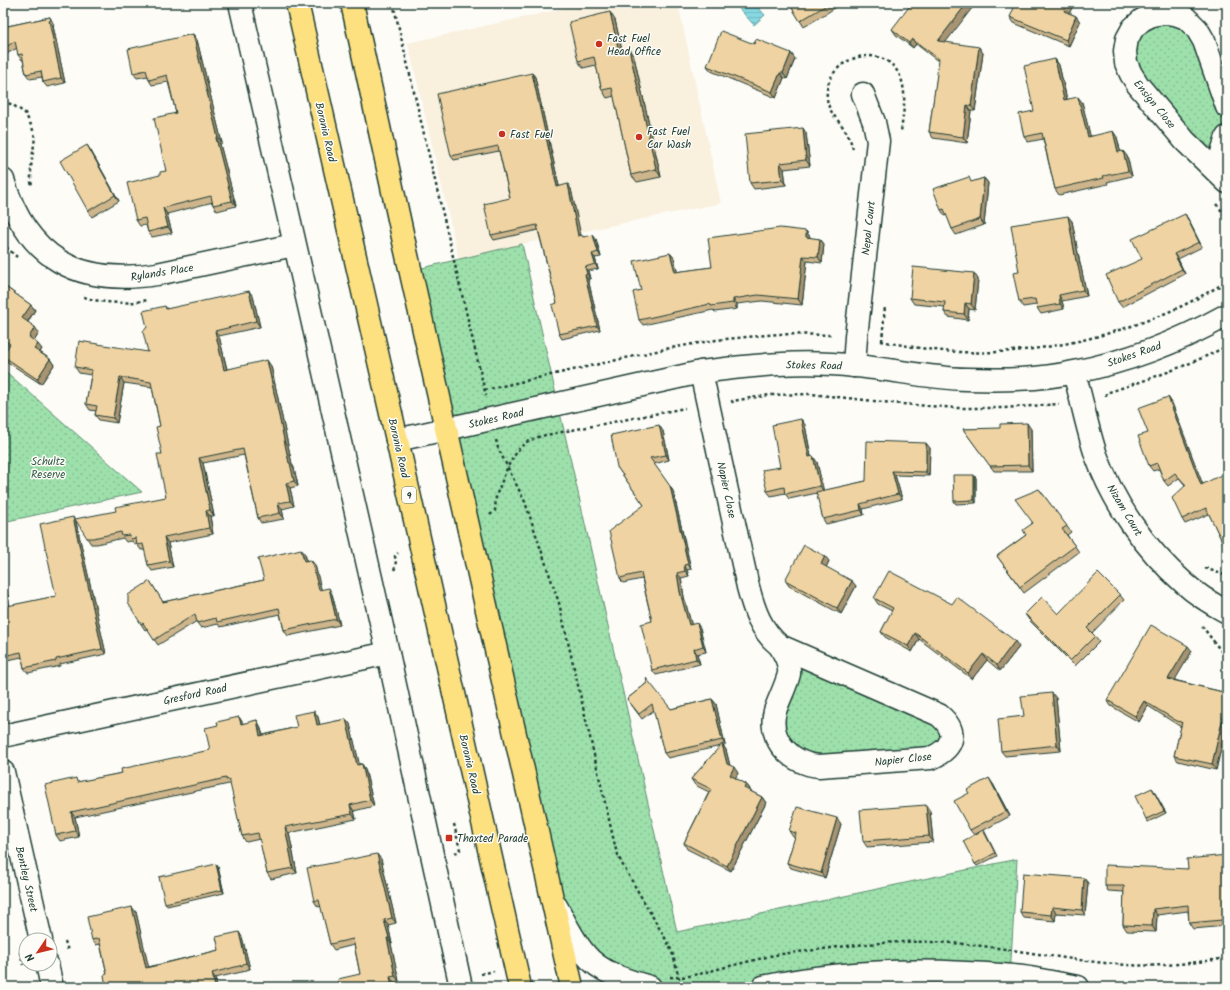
<svg xmlns="http://www.w3.org/2000/svg" width="1230" height="990" font-family="Kalam,sans-serif">
  <style>
    .built { fill: #f9f0de }
    .grass { fill: url(#grass-dots); stroke: #5e8e70 }
    .water { fill: url(#water-rules); stroke: #5e9a9c }
    .lines { fill: none; stroke-linecap: round; stroke-linejoin: round }
    .minor-casing { stroke: #1f3d34; stroke-width: 25 }
    .primary-casing { stroke: #1f3d34; stroke-width: 25 }
    .path { stroke: #1f3d34; stroke-width: 2.5; stroke-dasharray: 3 3; stroke-linecap: butt }
    .minor { stroke: #fdfcf7; stroke-width: 22 }
    .primary { stroke: #fde080; stroke-width: 22 }
    .wall { fill: #ceb58c; stroke: #1f3d34 }
    .shaded-wall { fill: #a89472; stroke: #1f3d34 }
    .building { fill: #f0d3a3; stroke: #1f3d34 }
    .poi-dot { fill: #c8321e; stroke: #fdfcf7; stroke-width: 1.5 }
    .labels { text-anchor: middle; stroke-width: 3; stroke-linejoin: round; paint-order: stroke }
    .shield { fill: #fdfcf7; stroke: #62766e; stroke-width: 1 }
    .shield-label { font-size: 10px; font-weight: bold; fill: #1f3d34 }
    .poi-label { font-size: 11px; fill: #1f3d34; stroke: #fdfcf7; text-anchor: start }
    .street-label { font-size: 11px; fill: #1f3d34; stroke: #fdfcf7 }
    .park-label { font-size: 11px; fill: #385e4c; stroke: #fdfcf7 }
  </style>
  <defs>
    <pattern id="grass-dots" width="8" height="8" patternUnits="userSpaceOnUse"><rect width="8" height="8" fill="#9de0ab"/><path d="M2 2h.1M6 6h.1" fill="none" stroke="#87c194" stroke-width="1.8" stroke-linecap="round"/></pattern>
    <pattern id="water-rules" width="6" height="5" patternUnits="userSpaceOnUse"><rect width="6" height="5" fill="#88d8e1"/><path d="M0 2.5h6" fill="none" stroke="#75bac2"/></pattern>
  </defs>
  <rect width="100%" height="100%" fill="#fdfcf7"/>
  <filter id="ink" filterUnits="userSpaceOnUse"><feTurbulence type="fractalNoise" baseFrequency=".025" numOctaves="2"/><feDisplacementMap in="SourceGraphic" scale="8" xChannelSelector="R" yChannelSelector="G"/><feConvolveMatrix kernelMatrix="1 2 1 2 8 2 1 2 1" color-interpolation-filters="sRGB"/></filter>
  <g filter="url(#ink)">
    <polygon class="built" points="588,3 678,3 721,203 522,244 459,259 408,43"/>
    <g class="grass">
      <polygon points="1186,18 1227,107 1227,137 1224,178 1125,51 1133,28"/>
      <polygon points="522,244 677,932 1017,859 1010,976 763,987 650,987 617,976 552,898 410,271"/>
      <polygon points="3,369 142,492 3,522"/>
      <polygon points="788,661 931,711 950,745 802,763 775,712"/>
    </g>
    <polygon class="water" points="734,3 754,3 765,15 754,25"/>
    <g class="lines">
      <defs>
        <g id="minor">
          <polyline points="240,3 388,653 461,987"/>
          <polyline points="1227,107 1204,41 1197,29 1186,18 1175,14 1165,13 1152,15 1142,20 1133,28 1127,39 1125,51 1126,63 1131,74 1138,85 1185,141 1227,182"/>
          <path d="M1224,178C1217,162 1222,153 1227,137"/>
          <path d="M3,180C27,259 78,286 157,274L294,245"/>
          <polyline points="854,366 856,337 878,141 874,122 863,94"/>
          <path d="M701,372L748,587C754,610 761,631 780,646L939,715C959,732 954,748 931,758L819,766C792,764 767,740 775,711C779,699 786,686 789,674C790,663 785,655 780,646"/>
          <path d="M1074,373C1082,400 1087,428 1096,455C1114,504 1145,549 1184,583C1197,595 1212,604 1227,612"/>
          <path d="M397,440L701,372C752,365 803,360 855,366C892,369 928,378 966,379C1002,380 1039,380 1074,372C1127,362 1180,341 1227,315"/>
          <polyline points="3,736 388,653"/>
          <polyline points="3,772 41,940"/>
          <path d="M556,906C565,922 573,940 585,954C600,973 628,981 650,987"/>
          <polyline points="47,964 52,987"/>
          <path d="M763,987C830,973 897,969 966,973C988,974 1009,975 1030,978C1046,981 1062,984 1078,987"/>
        </g>
        <g id="primary">
          <polyline points="297,3 397,440 520,987"/>
          <polyline points="352,3 404,242 572,987"/>
        </g>
      </defs>
      <use href="#minor" class="minor-casing"/>
      <use href="#primary" class="primary-casing"/>
      <g class="path">
        <polyline points="393,3 486,396"/>
        <polyline points="3,101 13,105 25,113 32,127 35,137 31,167 31,182 32,185"/>
        <path d="M853,149C851,142 849,136 845,130C838,119 828,112 827,98C823,59 880,39 899,74C908,91 903,114 901,132"/>
        <polyline points="1216,204 1227,217"/>
        <polyline points="3,242 7,248 17,257"/>
        <path d="M84,297C104,304 128,304 148,300"/>
        <path d="M881,341C902,345 923,349 944,351C1025,358 1111,339 1184,305C1199,298 1213,289 1227,282"/>
        <polyline points="882,341 885,306"/>
        <polyline points="485,390 665,349 716,340 778,334 833,335"/>
        <path d="M1106,396V393C1147,380 1188,366 1227,346"/>
        <polyline points="733,403 732,401 770,395 811,394 901,404 958,408 1003,408 1059,404"/>
        <polyline points="496,440 498,448 525,502 559,603 616,850 621,862 669,945 673,955 680,982"/>
        <polyline points="490,515 495,511 496,496 508,466 518,450 526,442 541,436 685,408"/>
        <polyline points="1205,568 1227,576"/>
        <polyline points="394,570 396,566 395,556 398,553"/>
        <polyline points="1202,626 1224,655 1227,657"/>
        <polyline points="454,824 460,850 458,852 454,853"/>
        <polyline points="65,941 68,951"/>
        <polyline points="20,952 23,965"/>
        <polyline points="481,974 494,971"/>
        <path d="M670,977C685,978 700,974 714,970C733,965 752,961 770,956C785,953 800,952 815,950C844,946 873,943 902,942C979,939 1052,960 1128,965C1161,967 1194,963 1227,958"/>
      </g>
      <use href="#minor" class="minor"/>
      <use href="#primary" class="primary"/>
    </g>
    <g class="wall">
      <polygon points="789,3 843,3 804,27"/>
      <polygon points="1069,13 1076,16 1080,22 1069,46 1014,23 1010,17"/>
      <polygon points="50,17 54,25 53,26 65,83 47,87 43,82 42,77 30,79 26,74 23,60 22,60 18,55 17,48 3,56 3,27"/>
      <polygon points="615,20 622,51 634,57 661,177 637,182 631,175 614,96 607,98 602,90 596,65 583,68 578,61"/>
      <polygon points="892,29 945,42 983,53 975,111 971,111 967,143 933,138 929,132 939,62 916,44 913,48 896,35"/>
      <polygon points="193,34 197,40 222,143 220,144 236,206 217,211 213,205 213,202 167,214 172,233 152,237 148,232 146,225 140,226 136,220 160,175 166,171 176,113 168,82 152,85 149,80 148,76 137,78 133,73"/>
      <polygon points="754,44 791,53 795,59 787,79 784,78 776,98 711,71 707,66"/>
      <polygon points="1055,59 1059,65 1067,99 1082,102 1090,136 1117,137 1120,151 1127,156 1132,176 1107,182 1108,184 1059,195 1055,189 1043,139 1028,142 1024,137"/>
      <polygon points="532,73 535,77 559,186 571,189 580,235 583,237 596,239 601,257 595,258 598,269 588,271 590,279 588,279 600,330 562,339 559,334 557,303 538,230 494,240 491,235 510,198 499,151 454,160 451,156"/>
      <polygon points="806,133 810,166 784,169 786,185 754,189 750,183"/>
      <polygon points="91,151 119,201 92,217 88,211"/>
      <polygon points="984,178 988,183 984,225 956,235 952,229 947,215 945,216 941,210 973,182"/>
      <polygon points="1185,214 1188,219 1202,247 1178,259 1185,274 1122,307 1118,302 1142,259"/>
      <polygon points="1072,221 1080,264 1081,267 1087,296 1062,301 1064,309 1041,314 1037,308 1036,305 1023,307 1019,301 1019,272"/>
      <polygon points="806,231 810,237 810,238 820,239 824,244 822,263 807,261 802,305 762,301 737,304 737,309 715,312 713,310 643,325 639,320 670,253 674,258 677,272 712,267"/>
      <polygon points="978,279 975,310 969,309 968,320 948,317 944,312 945,307 914,304 910,298"/>
      <polygon points="3,285 31,305 35,310 28,322 39,333 34,341 42,349 40,352 50,359 54,365 41,384 6,361 3,356 9,346 3,342"/>
      <polygon points="253,296 260,327 219,336 227,369 271,366 292,464 294,468 298,486 290,488 294,506 282,509 284,519 261,523 258,518 244,455 203,463 214,516 210,516 213,534 168,543 173,567 152,571 148,565 145,550 141,550 137,544 135,545 132,541 126,542 123,538 97,544 91,544 87,538 116,511 166,497 162,454 160,426 152,387 124,383 117,423 99,420 95,415 96,411 90,410 86,404 91,375 79,373 75,367 148,352 165,306 167,309"/>
      <polygon points="1168,397 1172,403 1202,484 1225,480 1227,485 1227,546 1225,546 1222,541 1209,514 1185,524 1182,519 1185,485 1179,478 1168,486 1164,481 1159,469 1153,471 1149,466 1148,433"/>
      <polygon points="801,419 805,425 811,456 817,462 823,491 866,481 930,448 929,476 895,475 902,499 863,509 864,515 826,524 823,519 817,493 789,499 785,493 771,496 767,491 780,467"/>
      <polygon points="963,429 1031,429 1032,471 994,471"/>
      <polygon points="663,431 669,460 654,464 673,491 691,569 687,570 689,576 681,578 684,597 691,624 700,628 706,652 697,654 700,664 656,675 652,670 652,621 642,579 623,583 620,578 644,505 617,467"/>
      <polygon points="974,475 976,478 976,503 956,504 954,501"/>
      <polygon points="1039,489 1071,532 1067,535 1079,552 1024,593 997,556 1026,535 1032,523"/>
      <polygon points="76,522 106,654 60,664 60,666 28,673 24,668 22,657 3,661 3,573 10,606 56,596"/>
      <polygon points="305,554 307,561 315,565 321,590 332,594 340,625 288,636 284,630 280,614 220,627 218,624 201,628 197,623 197,621 158,645 147,629 145,630 141,624 150,581 163,602 264,580"/>
      <polygon points="829,561 826,567 856,586 841,614 789,586 785,580"/>
      <polygon points="1120,595 1124,600 1092,633 1099,642 1075,666 1029,620 1025,614 1058,614"/>
      <polygon points="874,598 1019,647 1000,671 987,660 972,679 919,639 912,652 885,637 881,632 892,611 878,604"/>
      <polygon points="1192,651 1174,680 1227,693 1227,722 1216,770 1178,761 1174,756 1181,727 1148,706 1139,722 1111,706 1107,700"/>
      <polygon points="647,683 671,709 712,699 716,704 725,745 723,745 726,750 730,766 738,773 735,778 746,784 750,789 750,791 762,797 766,803 731,871 687,849 684,843 709,792 695,785 691,779 721,746 668,758 664,753 654,710 642,719 627,699"/>
      <polygon points="1056,698 1061,751 1005,756 1001,751"/>
      <polygon points="314,711 318,717 320,725 346,719 350,724 359,764 362,764 365,769 374,806 354,811 356,819 289,833 297,873 271,879 267,873 260,839 246,842 242,836 231,785 230,785 229,784 75,817 79,837 60,841 56,835 79,782 122,773 210,750 218,725 239,717 243,724 257,720 260,726 263,735 297,727"/>
      <polygon points="993,784 1010,816 984,830 997,856 977,866 975,864 974,835 970,830"/>
      <polygon points="1152,788 1166,813 1148,822 1146,819"/>
      <polygon points="930,811 933,842 867,847 863,841"/>
      <polygon points="841,824 825,878 791,868 787,863 795,838 793,837 789,831"/>
      <polygon points="1227,855 1227,923 1225,923 1226,926 1193,929 1189,923 1188,911 1157,915 1156,932 1127,931 1123,925 1124,892 1108,891 1105,886 1188,869"/>
      <polygon points="381,859 396,923 388,925 392,944 391,944 399,981 394,982 395,987 340,987 360,974 354,945 334,950 330,944 321,906 318,907 314,901"/>
      <polygon points="216,864 218,867 224,893 167,906 165,903"/>
      <polygon points="1088,883 1085,915 1056,913 1055,921 1024,918 1020,912"/>
      <polygon points="136,912 148,967 219,950 242,937 250,969 246,970 246,971 215,978 217,987 106,987 107,974 100,944 96,945 92,940"/>
    </g>
    <g class="shaded-wall">
      <polygon points="967,3 976,3 942,47 938,41"/>
      <polygon points="1067,3 1074,3 1068,17 1064,11"/>
      <polygon points="610,12 615,20 624,59 619,52"/>
      <polygon points="1076,16 1080,22 1069,46 1066,40"/>
      <polygon points="49,21 53,26 65,83 61,78"/>
      <polygon points="193,34 197,40 222,143 218,138"/>
      <polygon points="912,39 916,44 913,48 909,43"/>
      <polygon points="979,47 983,53 975,111 971,106"/>
      <polygon points="629,49 634,57 661,177 656,169"/>
      <polygon points="791,53 795,59 787,79 783,73"/>
      <polygon points="1055,59 1059,65 1068,106 1064,100"/>
      <polygon points="532,73 535,77 560,191 557,187"/>
      <polygon points="780,73 784,78 776,98 772,92"/>
      <polygon points="1078,97 1082,102 1092,143 1088,137"/>
      <polygon points="967,105 971,111 967,143 963,137"/>
      <polygon points="803,128 806,133 810,166 806,160"/>
      <polygon points="1113,131 1117,137 1122,158 1118,152"/>
      <polygon points="216,138 220,144 236,206 232,201"/>
      <polygon points="87,145 91,151 119,201 115,195"/>
      <polygon points="1123,151 1127,156 1132,176 1128,171"/>
      <polygon points="780,163 784,169 786,185 782,180"/>
      <polygon points="984,178 988,183 984,225 980,219"/>
      <polygon points="568,184 571,189 582,240 578,236"/>
      <polygon points="163,208 167,214 172,233 168,227"/>
      <polygon points="1185,214 1188,219 1202,247 1199,242"/>
      <polygon points="1068,216 1072,221 1080,264 1081,267 1087,296 1083,290 1076,261"/>
      <polygon points="806,231 810,237 810,243 806,237"/>
      <polygon points="593,235 596,239 601,257 598,252"/>
      <polygon points="820,239 824,244 822,263 818,257"/>
      <polygon points="670,253 674,258 679,278 675,272"/>
      <polygon points="592,254 595,258 598,269 595,264"/>
      <polygon points="1174,254 1178,259 1185,274 1182,269"/>
      <polygon points="803,256 807,261 802,305 798,299"/>
      <polygon points="585,267 588,271 590,279 587,274"/>
      <polygon points="974,273 978,279 975,310 971,304"/>
      <polygon points="585,275 588,279 600,330 597,326"/>
      <polygon points="249,291 253,296 260,327 256,321"/>
      <polygon points="1059,295 1062,301 1064,309 1060,304"/>
      <polygon points="733,299 737,304 737,309 733,303"/>
      <polygon points="965,303 969,309 968,320 964,314"/>
      <polygon points="31,305 35,310 26,324 22,318"/>
      <polygon points="35,327 39,333 33,343 29,337"/>
      <polygon points="215,331 219,336 228,375 224,370"/>
      <polygon points="38,344 42,349 38,354 34,349"/>
      <polygon points="50,359 54,365 41,384 37,379"/>
      <polygon points="267,360 271,366 292,464 294,468 298,486 294,481 289,463"/>
      <polygon points="120,377 124,383 117,423 113,418"/>
      <polygon points="1168,397 1172,403 1205,490 1201,485"/>
      <polygon points="801,419 805,425 812,463 809,457"/>
      <polygon points="1027,423 1031,429 1032,471 1028,465"/>
      <polygon points="659,425 663,431 669,460 666,455"/>
      <polygon points="926,443 930,448 929,476 926,472"/>
      <polygon points="813,456 817,462 824,492 820,486"/>
      <polygon points="199,458 203,463 214,516 210,510"/>
      <polygon points="892,471 895,475 902,499 898,494"/>
      <polygon points="974,475 976,478 976,503 974,500"/>
      <polygon points="1221,475 1225,480 1227,485 1227,488"/>
      <polygon points="286,483 290,488 294,506 290,501"/>
      <polygon points="670,486 673,491 691,569 688,564"/>
      <polygon points="278,503 282,509 284,519 280,513"/>
      <polygon points="860,504 863,509 864,515 861,510"/>
      <polygon points="206,511 210,516 213,534 209,528"/>
      <polygon points="73,517 76,522 106,654 102,649"/>
      <polygon points="164,537 168,543 173,567 169,561"/>
      <polygon points="301,549 305,554 308,567 304,561"/>
      <polygon points="825,556 829,561 825,570 821,564"/>
      <polygon points="311,560 315,565 323,596 319,590"/>
      <polygon points="684,565 687,570 689,576 685,571"/>
      <polygon points="3,573 11,611 7,606 3,585"/>
      <polygon points="677,573 681,578 684,597 693,630 689,625 680,592"/>
      <polygon points="852,581 856,586 841,614 837,608"/>
      <polygon points="329,588 332,594 340,625 336,619"/>
      <polygon points="697,623 700,628 706,652 703,646"/>
      <polygon points="915,633 919,639 912,652 908,646"/>
      <polygon points="1015,641 1019,647 1000,671 997,665"/>
      <polygon points="1188,646 1192,651 1172,685 1168,679"/>
      <polygon points="694,649 697,654 700,664 696,659"/>
      <polygon points="983,654 987,660 972,679 968,673"/>
      <polygon points="1052,693 1056,698 1061,751 1057,745"/>
      <polygon points="712,699 716,704 725,745 722,740"/>
      <polygon points="1227,700 1227,722 1216,770 1212,764"/>
      <polygon points="1144,701 1148,706 1139,722 1135,716"/>
      <polygon points="314,711 318,717 321,731 317,725"/>
      <polygon points="239,717 243,723 245,730 241,724"/>
      <polygon points="346,719 350,724 361,771 357,765"/>
      <polygon points="257,720 260,726 264,741 260,736"/>
      <polygon points="722,744 726,750 731,770 727,764"/>
      <polygon points="362,764 365,769 374,806 370,800"/>
      <polygon points="734,767 738,773 734,781 730,775"/>
      <polygon points="989,778 993,784 1010,816 1006,811"/>
      <polygon points="746,784 750,789 748,793 744,788"/>
      <polygon points="1152,788 1154,791 1166,813 1164,811"/>
      <polygon points="762,797 766,803 731,871 727,866"/>
      <polygon points="350,805 354,811 356,819 352,814"/>
      <polygon points="926,805 930,811 933,842 929,836"/>
      <polygon points="71,812 75,817 79,837 75,831"/>
      <polygon points="837,818 841,824 825,878 821,873"/>
      <polygon points="285,827 289,833 297,873 293,868"/>
      <polygon points="377,854 381,859 396,923 392,918"/>
      <polygon points="216,864 218,867 224,893 222,890"/>
      <polygon points="1084,878 1088,883 1085,915 1082,910"/>
      <polygon points="132,907 136,912 150,973 146,968"/>
      <polygon points="1052,907 1056,913 1055,921 1051,915"/>
      <polygon points="1153,909 1157,915 1156,932 1152,926"/>
      <polygon points="1222,917 1225,923 1226,926 1222,920"/>
      <polygon points="384,920 388,925 392,944 389,938"/>
      <polygon points="239,932 242,937 250,969 246,963"/>
      <polygon points="387,938 391,944 399,981 395,976"/>
      <polygon points="212,973 215,978 217,987 215,987"/>
      <polygon points="390,977 394,982 395,987 392,987"/>
    </g>
    <g class="building">
      <polygon points="789,3 830,3 800,21"/>
      <polygon points="912,3 967,3 938,41 979,47 971,106 967,105 963,137 929,132 939,59 912,39 909,43 892,29"/>
      <polygon points="1016,3 1067,3 1064,11 1076,16 1066,40 1010,17"/>
      <polygon points="610,12 619,52 629,49 656,169 631,175 612,88 602,90 594,57 578,61 569,22"/>
      <polygon points="50,17 51,20 49,21 61,78 43,82 41,71 26,74 22,54 18,55 15,41 3,49 3,27"/>
      <polygon points="721,31 754,44 756,39 791,53 783,73 780,73 772,92 707,66"/>
      <polygon points="193,34 218,138 216,138 232,201 213,205 211,196 163,208 168,227 148,232 145,218 136,220 127,183 160,175 160,172 166,171 154,118 176,113 167,75 149,80 146,70 133,73 128,49"/>
      <polygon points="1055,59 1064,100 1078,97 1088,137 1113,131 1118,152 1123,151 1128,171 1103,176 1104,178 1055,189 1042,133 1024,137 1019,114 1034,111 1024,66"/>
      <polygon points="532,73 557,187 568,184 578,236 582,235 583,237 593,235 598,252 592,254 595,264 585,267 587,274 585,275 597,326 559,334 552,305 557,303 537,225 491,235 484,204 510,198 498,146 451,156 437,94"/>
      <polygon points="803,128 806,160 780,163 782,180 750,183 745,134"/>
      <polygon points="87,145 115,195 88,211 60,161"/>
      <polygon points="969,177 971,182 984,178 980,219 952,229 944,209 941,210 933,189"/>
      <polygon points="1185,214 1199,242 1174,254 1182,269 1118,302 1106,275 1142,259 1132,239"/>
      <polygon points="1068,216 1076,261 1077,261 1083,290 1059,295 1060,304 1037,308 1035,299 1019,301 1013,273 1019,272 1011,225"/>
      <polygon points="780,228 806,231 806,237 820,239 818,257 803,256 798,299 758,295 733,299 733,303 711,306 710,304 639,320 633,292 641,290 634,261 670,253 675,272 712,267 708,238"/>
      <polygon points="913,267 974,273 971,304 965,303 964,314 944,312 945,302 910,298"/>
      <polygon points="3,285 31,305 22,318 35,327 29,337 38,344 34,349 50,359 37,379 3,356 3,354 10,344 3,339"/>
      <polygon points="249,291 256,321 215,331 224,370 267,360 289,463 290,463 294,481 286,483 290,501 278,503 280,513 258,518 243,449 199,458 210,510 206,511 209,528 164,537 169,561 148,565 143,544 137,545 136,538 131,539 130,535 122,536 121,532 93,538 87,538 75,519 116,511 115,507 166,497 157,454 162,454 156,427 160,426 151,382 120,377 113,418 95,415 97,406 86,404 92,370 75,367 79,341 148,352 143,332 147,327 143,311 165,306 166,309"/>
      <polygon points="1227,379 1227,390 1222,384"/>
      <polygon points="1168,397 1201,485 1221,475 1227,488 1227,539 1222,541 1206,508 1182,519 1172,498 1186,485 1175,473 1164,481 1157,463 1149,466 1138,436 1148,433 1138,408"/>
      <polygon points="801,419 809,457 813,456 820,486 785,494 784,487 767,491 762,470 780,467 772,425"/>
      <polygon points="1027,423 1028,465 990,466 963,429 1000,428 1000,424"/>
      <polygon points="659,425 666,455 650,458 670,486 688,564 684,565 685,571 677,573 680,592 689,625 697,623 703,646 694,649 696,659 652,670 641,624 652,621 641,573 620,578 609,531 644,505 617,467 611,435"/>
      <polygon points="867,441 926,443 926,472 892,471 898,494 860,504 861,510 823,519 816,492 866,481"/>
      <polygon points="953,475 974,475 974,500 954,501"/>
      <polygon points="1039,489 1067,526 1062,529 1075,546 1020,587 997,556 1026,535 1023,530 1033,523 1015,499"/>
      <polygon points="73,517 102,649 56,659 56,661 24,668 21,652 3,656 3,585 7,606 56,596 40,524"/>
      <polygon points="804,545 825,556 821,564 852,581 837,608 785,580"/>
      <polygon points="301,549 304,561 311,560 319,590 329,588 336,619 284,630 279,608 217,622 216,618 197,623 195,614 154,640 143,623 141,624 128,603 128,595 150,581 163,602 264,580 258,559"/>
      <polygon points="889,571 952,604 957,597 1015,641 997,665 983,654 968,673 915,633 908,646 881,632 893,608 874,598"/>
      <polygon points="1098,573 1120,595 1087,628 1095,636 1071,660 1025,614 1042,597 1058,614"/>
      <polygon points="1151,625 1188,646 1168,679 1227,693 1227,700 1212,764 1174,756 1182,722 1177,721 1144,701 1135,716 1107,700"/>
      <polygon points="646,678 671,709 712,699 722,740 664,753 652,704 639,714 627,699 647,683"/>
      <polygon points="1052,693 1057,745 1001,751 998,719 1024,716 1021,696"/>
      <polygon points="314,711 317,725 346,719 357,765 362,764 370,800 350,805 352,814 285,827 293,868 267,873 258,833 242,836 229,779 226,780 226,778 71,812 75,831 56,835 45,785 76,778 77,782 122,773 121,769 210,750 205,728 218,725 217,722 239,717 241,724 257,720 260,736 297,727 294,715"/>
      <polygon points="722,744 727,764 734,767 730,775 746,784 744,788 762,797 727,866 684,843 711,789 691,779"/>
      <polygon points="989,778 1006,811 970,830 954,801 969,793 967,790"/>
      <polygon points="1152,788 1164,811 1146,819 1135,796"/>
      <polygon points="926,805 929,836 863,841 860,810"/>
      <polygon points="797,807 837,818 821,873 787,863 796,833 789,831"/>
      <polygon points="983,830 995,853 975,864 963,841"/>
      <polygon points="377,854 392,918 384,920 389,938 387,938 395,976 390,977 392,987 340,987 338,979 360,974 353,939 330,944 319,900 314,901 307,868"/>
      <polygon points="1227,855 1227,911 1226,911 1226,917 1222,917 1222,920 1189,923 1188,905 1153,909 1152,926 1123,925 1124,886 1105,886 1105,865 1188,869 1187,859"/>
      <polygon points="216,864 222,890 165,903 159,877"/>
      <polygon points="1023,873 1084,878 1082,910 1052,907 1051,915 1020,912"/>
      <polygon points="132,907 146,968 219,950 216,937 239,932 246,963 243,964 243,965 212,973 215,987 106,987 104,975 107,974 99,938 92,940 87,917"/>
    </g>
  </g>
  <g class="poi-dot">
    <circle cx="599" cy="44" r="4"/>
    <circle cx="502" cy="134" r="4"/>
    <circle cx="639" cy="137" r="4"/>
    <rect x="445" y="834" width="8" height="8" rx="2"/>
  </g>
  <g class="labels">
    <rect class="shield" x="402" y="487" width="14" height="16" rx="3"/>
    <g class="shield-label">
      <text x="409" y="499">9</text>
    </g>
    <g class="poi-label">
      <text x="607" y="42">Fast Fuel<tspan x="607" dy="13">Head Office</tspan></text>
      <text x="647" y="135">Fast Fuel<tspan x="647" dy="13">Car Wash</tspan></text>
      <text x="510" y="138">Fast Fuel</text>
      <text x="457" y="842">Thaxted Parade</text>
    </g>
    <g class="street-label">
      <text transform="translate(1155 104) rotate(51)" y="4">Ensign Close</text>
      <text transform="translate(326 132) rotate(77)" y="4">Boronia Road</text>
      <text transform="translate(868 228) rotate(-84)" y="4">Nepal Court</text>
      <text transform="translate(162 272) rotate(-9)" y="4">Rylands Place</text>
      <text transform="translate(1134 354) rotate(-19)" y="4">Stokes Road</text>
      <text transform="translate(814 365) rotate(1)" y="4">Stokes Road</text>
      <text transform="translate(496 418) rotate(-13)" y="4">Stokes Road</text>
      <text transform="translate(399 448) rotate(77)" y="4">Boronia Road</text>
      <text transform="translate(727 490) rotate(78)" y="4">Napier Close</text>
      <text transform="translate(1125 510) rotate(59)" y="4">Nizam Court</text>
      <text transform="translate(195 694) rotate(-12)" y="4">Gresford Road</text>
      <text transform="translate(903 759) rotate(-6)" y="4">Napier Close</text>
      <text transform="translate(470 764) rotate(77)" y="4">Boronia Road</text>
      <text transform="translate(27 879) rotate(77)" y="4">Bentley Street</text>
    </g>
    <g class="park-label">
      <text x="48" y="465">Schultz<tspan x="48" dy="13">Reserve</tspan></text>
    </g>
  </g>
  <rect width="1230" height="990" fill="none" stroke="#fdfcf7" stroke-width="16"/>
  <rect x="8" y="8" width="1214" height="974" fill="none" stroke="#1f3d34" stroke-width="1.5" filter="url(#ink)"/>
  <g transform="translate(38 952) rotate(235)"><circle r="19" fill="#fdfcf7" stroke="#a4b0a9"/>
  <path d="M0-3L7 15L0 10L-7 15Z" fill="#c8321e"/>
  <text y="-6" font-size="11" font-weight="bold" text-anchor="middle" fill="#1f3d34">N</text>
  </g>
</svg>
